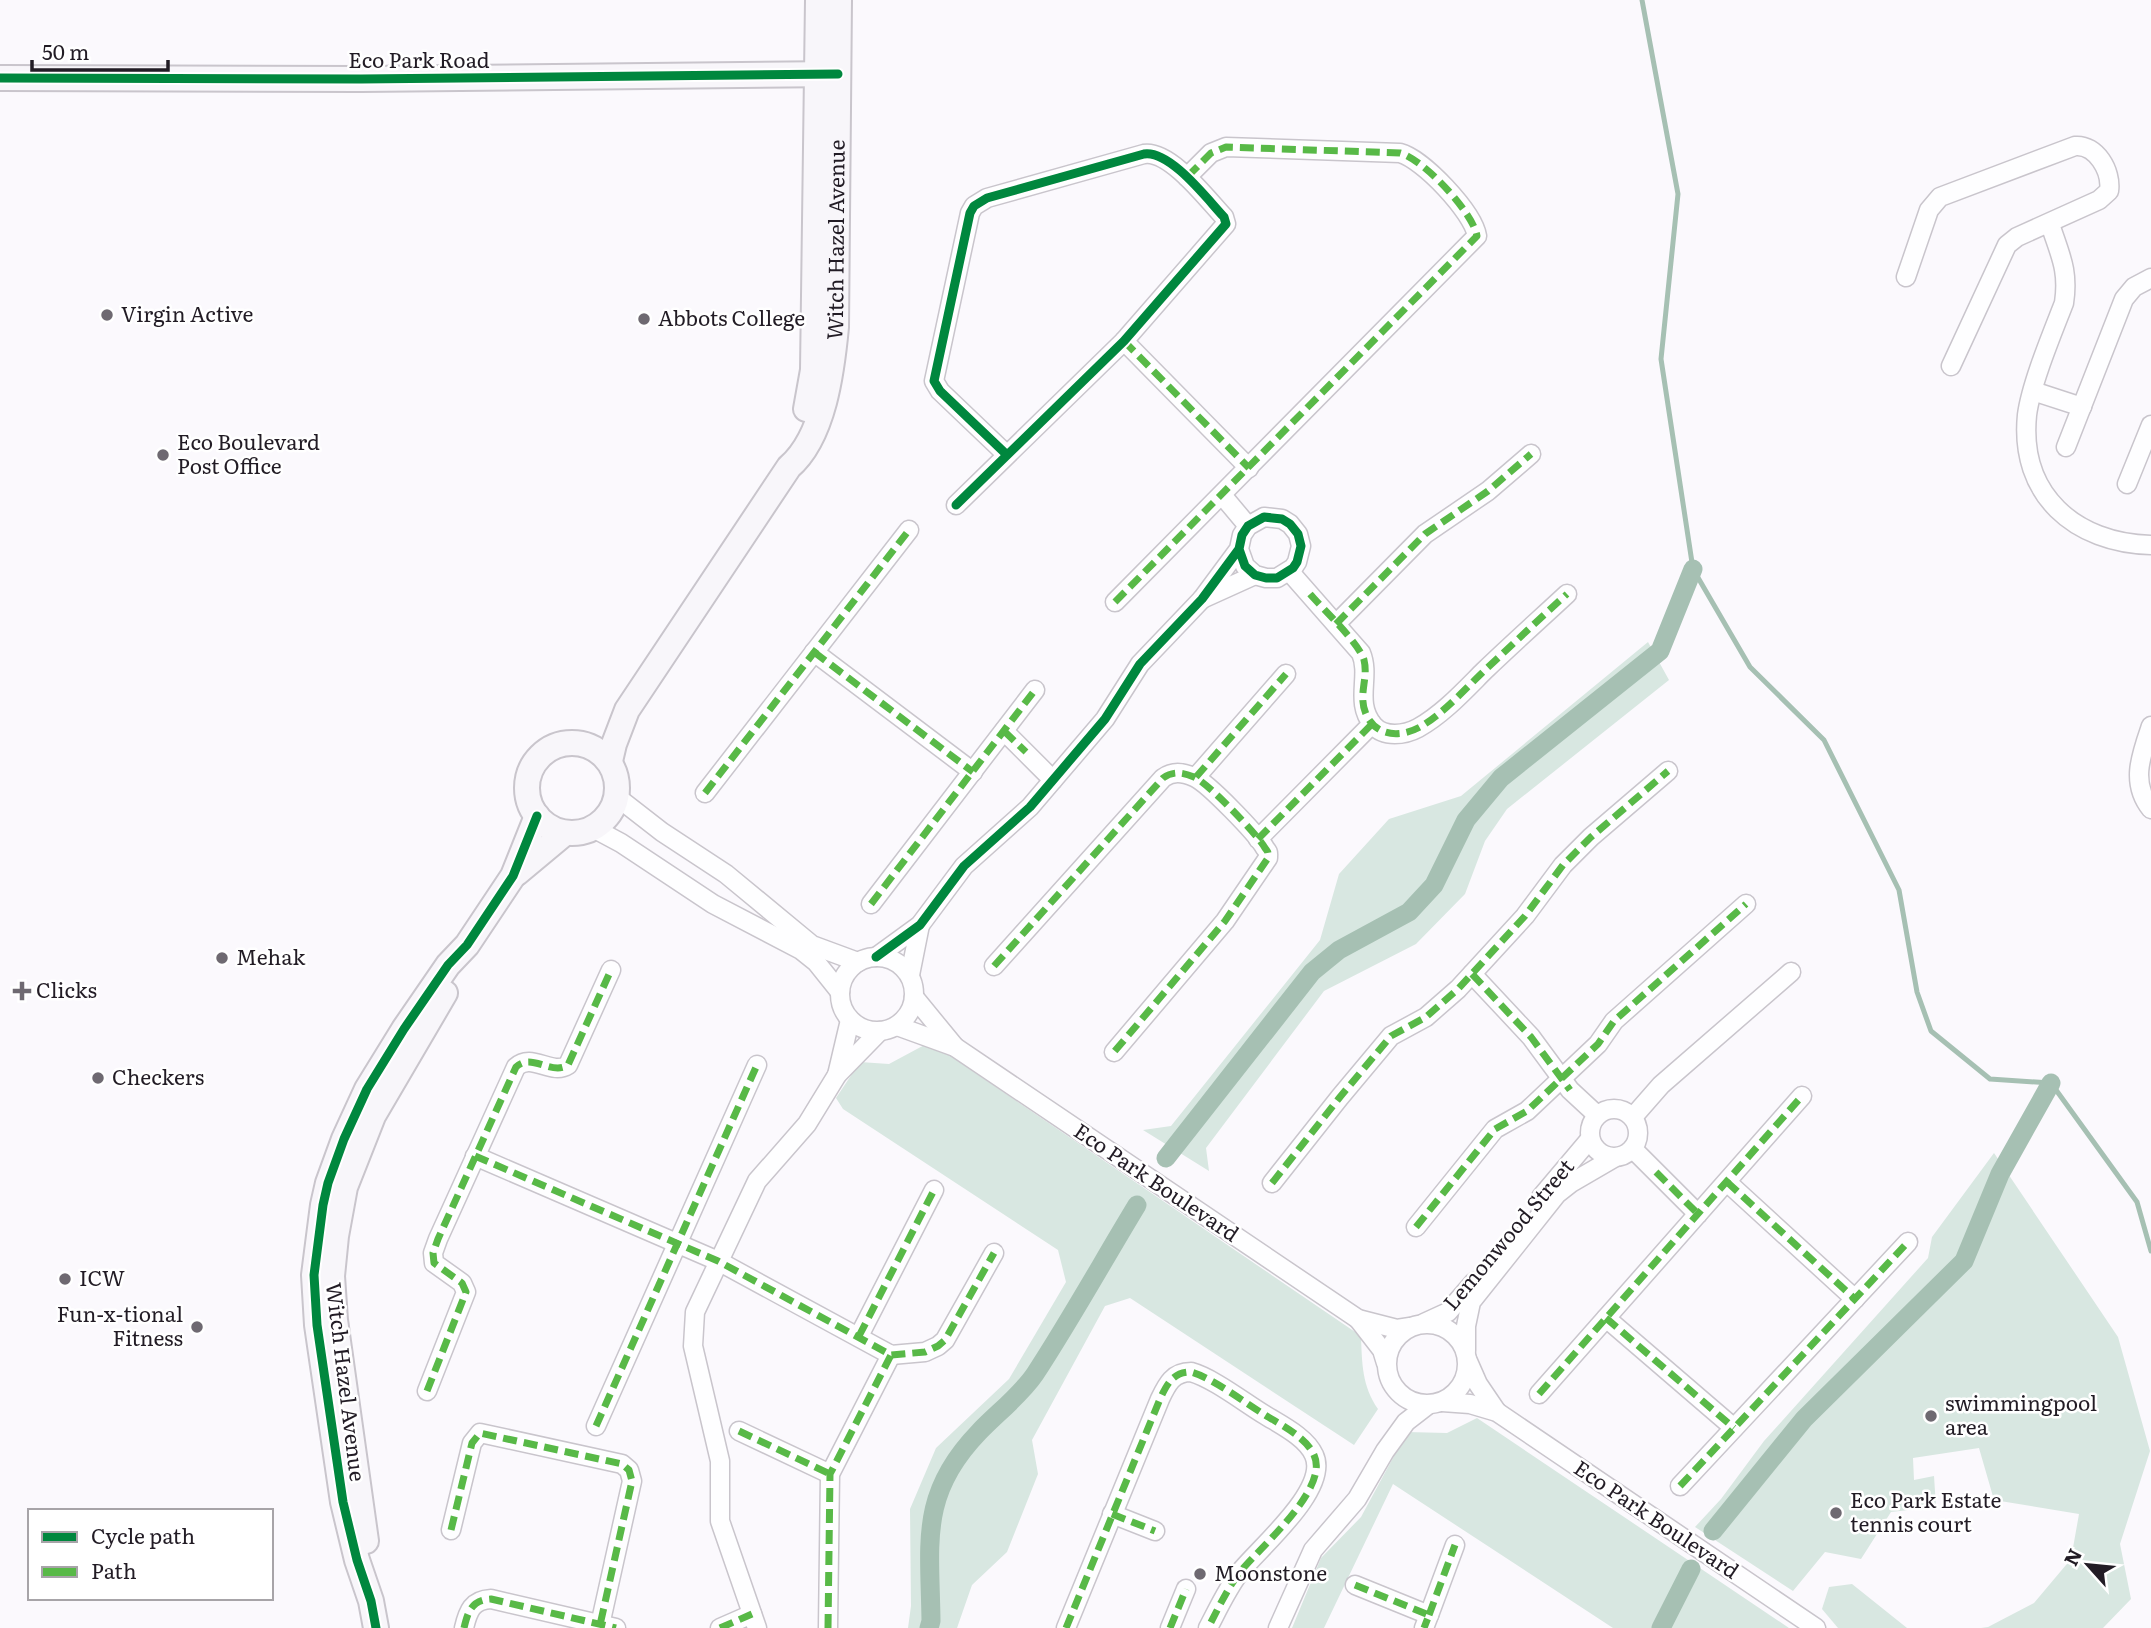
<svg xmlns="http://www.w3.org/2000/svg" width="2151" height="1628" font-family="Literata,serif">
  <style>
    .park { fill: #d8e7e1 }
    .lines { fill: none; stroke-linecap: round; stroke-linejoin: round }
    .stream { stroke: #a6c0b3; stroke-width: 5 }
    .canal { stroke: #a6c0b3; stroke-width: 19 }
    .street-casing { stroke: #c9c5cc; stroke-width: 21 }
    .secondary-casing { stroke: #c9c5cc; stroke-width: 28 }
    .street { stroke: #fefeff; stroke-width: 18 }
    .secondary { stroke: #f8f6fa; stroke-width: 24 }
    .quiet { stroke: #58b947; stroke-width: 7; stroke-dasharray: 14 7; stroke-linecap: butt }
    .cycleway-casing { stroke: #fff; stroke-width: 13 }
    .cycleway { stroke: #00873e; stroke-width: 9 }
    .poi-dot { fill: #6e6971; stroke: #fff; stroke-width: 2.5 }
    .labels { text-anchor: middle; stroke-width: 5; stroke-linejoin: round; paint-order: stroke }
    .street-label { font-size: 21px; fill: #221c25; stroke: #fff }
    .poi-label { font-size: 21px; fill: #221c25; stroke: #fff; text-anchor: start }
  </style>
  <rect width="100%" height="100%" fill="#fbf9fd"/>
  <g class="park">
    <polygon points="1648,642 1669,680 1507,809 1485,841 1465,894 1416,944 1324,991 1206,1148 1209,1171 1143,1130 1171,1126 1320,940 1339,874 1389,819 1461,796"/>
    <path d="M930,1042L1361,1336C1362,1363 1362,1386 1378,1409L1354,1445L1130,1298L1105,1306L1032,1440L1038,1474L1007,1552L972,1585L957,1628H908L911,1606L910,1509L936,1448L1009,1379L1066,1282L1058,1250L843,1109L836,1098L860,1062L889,1064Z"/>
    <polygon points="1994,1153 2118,1337 2150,1451 2120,1544 2131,1599 2103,1628 1981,1628 1988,1627 2034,1603 2071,1559 2079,1514 1994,1500 1979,1448 1913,1458 1914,1480 1934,1476 1936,1507 1891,1512 1861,1559 1825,1552 1793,1591 1695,1527 1721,1499 1764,1441 1928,1258 1932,1237"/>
    <polygon points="1477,1418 1789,1628 1613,1628 1393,1484 1324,1628 1292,1628 1321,1558 1361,1517 1407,1432 1447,1433"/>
    <polygon points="1852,1584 1907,1628 1838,1628 1822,1609 1829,1587"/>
  </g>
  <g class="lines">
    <polyline class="stream" points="1642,0 1678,194 1661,359 1693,569 1750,667 1824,740 1899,890 1917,992 1931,1031 1990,1079 2051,1083 2137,1202 2151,1251"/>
    <g class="canal">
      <polyline points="1166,1158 1312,972 1339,950 1409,912 1434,885 1466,820 1501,778 1660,651 1693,569"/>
      <polyline points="1713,1531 1804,1419 1964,1261 2000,1174 2051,1083"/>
      <path d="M929,1628L931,1621C930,1542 919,1494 979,1432C997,1413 1020,1396 1035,1374C1071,1319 1103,1261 1137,1205"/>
      <polyline points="1661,1628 1691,1569"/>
    </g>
    <defs>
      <g id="street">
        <path d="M2050,224C2060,255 2069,270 2064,303C2052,334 2031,384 2027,415C2019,495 2075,543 2151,545"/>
        <path d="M1906,277L1929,210L1940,197L2075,146C2096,144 2112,171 2109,191L2099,200L2017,237L2007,245L1951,366"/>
        <polyline points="1124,341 1249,468"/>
        <polyline points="2033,391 2082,407"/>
        <polyline points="2066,447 2124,299 2134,287 2151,278"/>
        <polyline points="2127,484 2151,425"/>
        <polyline points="1222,495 1248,526"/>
        <path d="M956,505L1124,341L1226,224L1224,217C1207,199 1170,150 1144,154L987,198L974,206L970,213L934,381L940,391L1006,454"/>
        <path d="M1289,571L1361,653C1371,677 1354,702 1373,725C1384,738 1405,735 1418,728C1443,714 1464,691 1484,671C1511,645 1539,620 1567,594"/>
        <polyline points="1202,599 1255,575"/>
        <path d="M1115,602L1477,236C1473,212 1423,159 1400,153L1226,147L1211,153L1187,177"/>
        <polyline points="1336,624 1425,534 1488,491 1531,454"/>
        <polyline points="814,652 973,772"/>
        <path d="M2151,726C2141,755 2130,783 2151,809"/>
        <polyline points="1004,731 1053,780"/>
        <polyline points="1196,777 1286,674"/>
        <polyline points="705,793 909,530"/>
        <polyline points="617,797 662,832 726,874 812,945 858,962"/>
        <polyline points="593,828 621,843 713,904 801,950 816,962 840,992"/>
        <polyline points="1258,839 1372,724"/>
        <polyline points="871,904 1035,690"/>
        <polyline points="876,957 920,925 964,866 1030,807 1105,719 1140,664 1202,599 1239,549 1242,535 1248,526 1264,517 1282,519 1290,524 1298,534 1301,546 1297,562 1293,568 1277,578 1266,578 1255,575 1245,566 1239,549"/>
        <circle cx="877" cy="994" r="37"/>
        <path d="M994,966L1163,778C1173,771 1182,772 1194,777C1208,783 1257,834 1265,848C1269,853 1268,852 1268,858L1225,921L1114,1052"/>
        <polyline points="1472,974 1531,1037 1570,1090 1597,1115"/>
        <polyline points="910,975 920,925"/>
        <polyline points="914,997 955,1047"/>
        <polyline points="897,1026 955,1047 1358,1319 1397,1329 1410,1327"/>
        <polyline points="837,1075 850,1020"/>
        <circle cx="1614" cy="1133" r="24"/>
        <polyline points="1633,1117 1661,1085 1791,972"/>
        <polyline points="1633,1149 1698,1214"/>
        <polyline points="475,1156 718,1261 891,1355 925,1352 938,1346 945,1340 994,1253"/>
        <polyline points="1727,1182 1855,1299"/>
        <polyline points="1272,1183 1340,1097 1391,1036 1426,1017 1458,989 1525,916 1563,865 1591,837 1668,771"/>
        <polyline points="1541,1197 1590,1139"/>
        <polyline points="1416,1227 1495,1129 1527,1111 1598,1044 1614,1021 1746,904"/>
        <polyline points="1606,1318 1734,1428"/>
        <polyline points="1358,1319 1382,1350 1386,1363"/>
        <polyline points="1424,1323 1448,1312 1474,1282"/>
        <circle cx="1427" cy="1364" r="40"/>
        <polyline points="859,1336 934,1190"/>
        <polyline points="1466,1351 1466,1326 1471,1302 1557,1194 1571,1183 1614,1158"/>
        <polyline points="1467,1359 1478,1384 1497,1412"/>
        <path d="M427,1391L466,1292L462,1283L434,1263L433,1253L438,1239L516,1067C532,1052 551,1076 568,1065L611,970"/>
        <polyline points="1539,1394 1802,1096"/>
        <polyline points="1442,1402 1470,1404 1497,1412 1816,1628"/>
        <polyline points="596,1426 757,1065"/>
        <polyline points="739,1431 830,1474"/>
        <polyline points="1680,1486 1908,1242"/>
        <polyline points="1112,1514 1155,1531"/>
        <polyline points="451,1530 472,1443 480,1433 622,1464 629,1470 632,1481 600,1625"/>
        <polyline points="1355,1585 1429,1615 1424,1628"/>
        <polyline points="1429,1615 1455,1545"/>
        <path d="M464,1628C468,1611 472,1600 491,1599L616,1628"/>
        <polyline points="720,1628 752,1614"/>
        <polyline points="757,1628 720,1521 720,1461 693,1346 695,1312 757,1181 807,1124 837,1075 880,1031"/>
        <polyline points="828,1628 830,1474 891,1355"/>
        <path d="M1066,1628L1160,1399C1167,1384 1173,1372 1191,1372C1213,1378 1245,1403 1265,1415C1281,1425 1306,1437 1314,1455C1330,1489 1259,1548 1240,1572C1227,1589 1218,1609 1208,1628"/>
        <polyline points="1170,1628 1186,1589"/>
        <polyline points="1278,1628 1313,1550 1357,1499 1385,1451 1406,1422 1428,1405"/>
      </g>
      <g id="secondary">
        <polyline points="0,78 361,79 838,74"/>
        <polyline points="806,409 813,370 818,0"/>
        <circle cx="572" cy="788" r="45"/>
        <path id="s1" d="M610,761L614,744L627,710L789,467C824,437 832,370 836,327L839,0"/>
        <polyline points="517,873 565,833"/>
        <polyline points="366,1541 335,1320 332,1276 336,1236 345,1187 373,1116 445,993"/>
        <polyline points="376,1628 371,1601 357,1560 343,1502 317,1325 314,1275 323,1205 328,1183 344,1139 367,1089 404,1029 448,965 467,945 513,876 537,816"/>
      </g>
    </defs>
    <use href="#street" class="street-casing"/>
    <use href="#secondary" class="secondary-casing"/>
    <use href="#street" class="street"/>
    <use href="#secondary" class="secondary"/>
    <g class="quiet">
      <polyline points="1124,341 1249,468"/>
      <path d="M1310,594C1323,609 1359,643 1364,660C1369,680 1356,697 1368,718C1379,737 1402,737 1420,727C1444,713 1464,690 1484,671C1512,645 1539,619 1567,594"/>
      <path d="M1115,602L1477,236C1473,212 1423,159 1400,153L1226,147L1211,153L1187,177"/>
      <polyline points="1336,624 1425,534 1488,491 1531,454"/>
      <polyline points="814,652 973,772"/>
      <polyline points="1004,731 1026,752"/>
      <polyline points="1196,777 1286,674"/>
      <polyline points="705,793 909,530"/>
      <polyline points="1258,839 1372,724"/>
      <polyline points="871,904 1035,690"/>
      <path d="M994,966L1163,778C1173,771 1182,772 1194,777C1208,783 1257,834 1265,848C1269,853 1268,852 1268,858L1225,921L1114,1052"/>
      <polyline points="1472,974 1531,1037 1570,1090"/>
      <polyline points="475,1156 718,1261 891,1355 925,1352 938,1346 945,1340 994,1253"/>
      <polyline points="1656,1172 1698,1214"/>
      <polyline points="1727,1182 1855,1299"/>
      <polyline points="1272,1183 1340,1097 1391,1036 1426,1017 1458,989 1525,916 1563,865 1591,837 1668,771"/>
      <polyline points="1416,1227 1495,1129 1527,1111 1598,1044 1614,1021 1746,904"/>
      <polyline points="1606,1318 1734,1428"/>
      <polyline points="859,1336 934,1190"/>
      <path d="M427,1391L466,1292L462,1283L434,1263L433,1253L438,1239L516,1067C532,1052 551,1076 568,1065L611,970"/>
      <polyline points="1539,1394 1802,1096"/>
      <polyline points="596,1426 757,1065"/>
      <polyline points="739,1431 830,1474"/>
      <polyline points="1680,1486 1908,1242"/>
      <polyline points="1112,1514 1155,1531"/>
      <polyline points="451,1530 472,1443 480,1433 622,1464 629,1470 632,1481 600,1625"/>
      <polyline points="1355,1585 1429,1615 1424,1628"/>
      <polyline points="1429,1615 1455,1545"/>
      <path d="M464,1628C468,1611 472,1600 491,1599L616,1628"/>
      <polyline points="720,1628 752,1614"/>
      <polyline points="828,1628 830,1474 891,1355"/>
      <path d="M1066,1628L1160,1399C1167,1384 1173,1372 1191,1372C1213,1378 1245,1403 1265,1415C1281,1425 1306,1437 1314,1455C1330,1489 1259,1548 1240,1572C1227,1589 1218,1609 1208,1628"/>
      <polyline points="1170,1628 1186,1589"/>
    </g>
    <defs>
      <g id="cycleway">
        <polyline points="0,78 361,79 838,74"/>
        <path d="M956,505L1124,341L1226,224L1224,217C1207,199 1170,150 1144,154L987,198L974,206L970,213L934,381L940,391L1006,454"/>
        <polyline points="876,957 920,925 964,866 1030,807 1105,719 1140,664 1202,599 1239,549 1242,535 1248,526 1264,517 1282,519 1290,524 1298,534 1301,546 1297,562 1293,568 1277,578 1266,578 1255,575 1245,566 1239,549"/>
        <polyline points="376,1628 371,1601 357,1560 343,1502 317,1325 314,1275 323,1205 328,1183 344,1139 367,1089 404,1029 448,965 467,945 513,876 537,816"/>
      </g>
    </defs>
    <use href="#cycleway" class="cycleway-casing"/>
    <use href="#cycleway" class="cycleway"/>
  </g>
  <g class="poi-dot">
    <circle cx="107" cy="315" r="7"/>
    <circle cx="644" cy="319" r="7"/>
    <circle cx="163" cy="455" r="7"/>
    <circle cx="222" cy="958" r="7"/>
    <path d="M18.5 980.5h7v7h7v7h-7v7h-7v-7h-7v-7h7z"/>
    <circle cx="98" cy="1078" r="7"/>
    <circle cx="65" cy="1279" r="7"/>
    <circle cx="197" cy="1327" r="7"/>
    <circle cx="1931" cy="1416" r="7"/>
    <circle cx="1836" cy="1513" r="7"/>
    <circle cx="1200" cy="1574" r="7"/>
  </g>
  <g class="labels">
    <g class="street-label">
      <text x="419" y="68">Eco Park Road</text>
      <text dy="7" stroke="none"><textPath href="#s1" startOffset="584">Witch Hazel Avenue</textPath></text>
      <text transform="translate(1156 1183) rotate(34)" y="7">Eco Park Boulevard</text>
      <text transform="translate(1509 1235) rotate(-50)" y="7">Lemonwood Street</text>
      <text transform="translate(345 1382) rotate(83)" y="7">Witch Hazel Avenue</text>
      <text transform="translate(1656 1520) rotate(34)" y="7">Eco Park Boulevard</text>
    </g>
    <g class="poi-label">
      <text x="121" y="322">Virgin Active</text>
      <text x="658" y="326">Abbots College</text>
      <text x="177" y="450">Eco Boulevard<tspan x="177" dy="24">Post Office</tspan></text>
      <text x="236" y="965">Mehak</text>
      <text x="36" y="998">Clicks</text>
      <text x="112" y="1085">Checkers</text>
      <text x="79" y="1286">ICW</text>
      <text x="183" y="1322" text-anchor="end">Fun-x-tional<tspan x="183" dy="24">Fitness</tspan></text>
      <text x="1945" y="1411">swimmingpool<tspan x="1945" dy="24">area</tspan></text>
      <text x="1850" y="1508">Eco Park Estate<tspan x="1850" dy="24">tennis court</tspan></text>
      <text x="1214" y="1581">Moonstone</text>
    </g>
  </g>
  <rect x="28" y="1509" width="245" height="91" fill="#ffffff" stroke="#a7a4a8" stroke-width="2"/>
  <rect x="42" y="1532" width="35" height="10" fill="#00873e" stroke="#a7a4a8" stroke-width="2"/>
  <text x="91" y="1544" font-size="21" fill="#221c25">Cycle path</text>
  <rect x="42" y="1567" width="35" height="10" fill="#58b947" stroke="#a7a4a8" stroke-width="2"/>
  <text x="91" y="1579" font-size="21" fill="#221c25">Path</text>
  <g transform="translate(2088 1565) rotate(297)" stroke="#ffffff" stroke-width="5" paint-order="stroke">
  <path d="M0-5L12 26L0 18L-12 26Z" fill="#221c25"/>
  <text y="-10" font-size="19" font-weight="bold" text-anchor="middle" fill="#221c25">N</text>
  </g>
  <path d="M32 60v10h136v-10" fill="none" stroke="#221c25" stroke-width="3.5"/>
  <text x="42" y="60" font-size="21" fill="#221c25" stroke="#ffffff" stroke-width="5" paint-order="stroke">50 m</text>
</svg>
